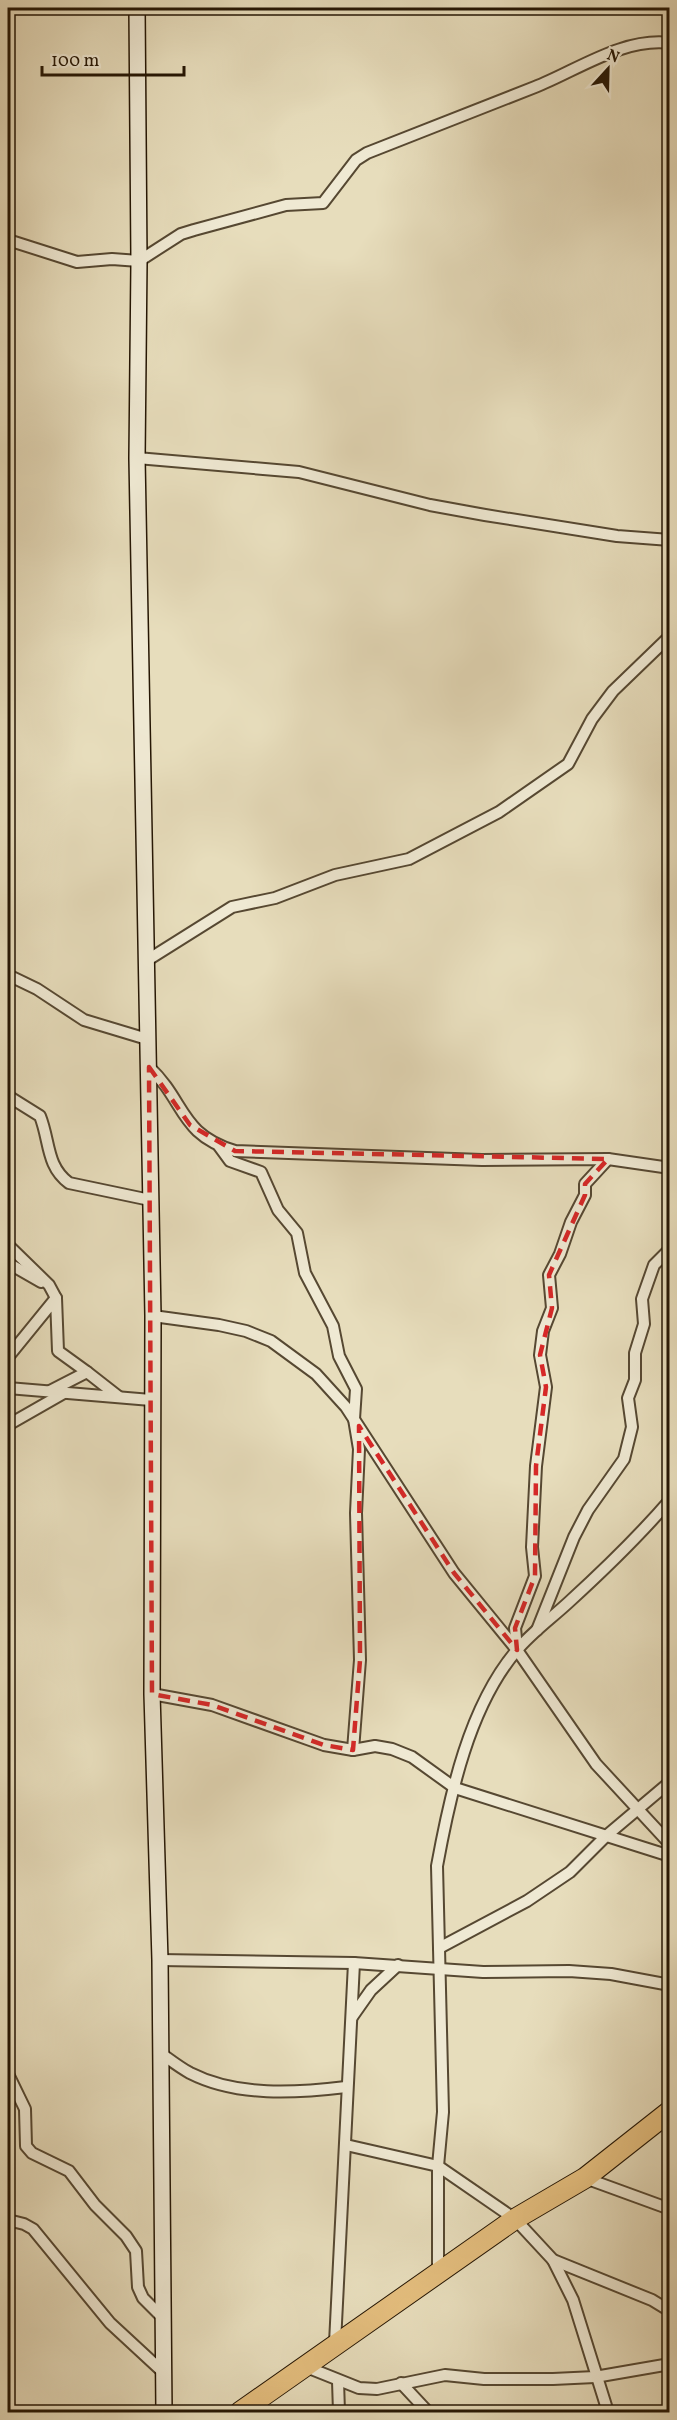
<svg xmlns="http://www.w3.org/2000/svg" width="677" height="2420" font-family="Vollkorn,serif">
  <style>
    .lines { fill: none; stroke-linecap: round; stroke-linejoin: round }
    .street-casing { stroke: #564832; stroke-width: 14 }
    .secondary-casing { stroke: #251604; stroke-width: 18 }
    .highway-casing { stroke: #251604; stroke-width: 22 }
    .street { stroke: #efe9d3; stroke-width: 10 }
    .secondary { stroke: #efe9d3; stroke-width: 15 }
    .highway { stroke: #e4be7e; stroke-width: 20 }
    .marked { fill: none; stroke: #d62828; stroke-width: 4.5; stroke-dasharray: 12 8; stroke-linejoin: round }
  </style>
  <rect width="100%" height="100%" fill="#e7ddbc"/>
  <filter id="stains"><feTurbulence type="fractalNoise" baseFrequency=".00333" numOctaves="4"/><feColorMatrix values="0 0 0 0 .2 0 0 0 0 .09 0 0 0 0 .02 0 0 0 .5 -.17"/></filter>
  <radialGradient id="worn" r=".72"><stop offset=".6" stop-color="#630" stop-opacity="0"/><stop offset="1" stop-color="#630" stop-opacity=".3"/></radialGradient>
  <g class="lines">
    <defs>
      <g id="street">
        <path d="M8,240L77,262L112,259L139,261L181,234L194,230L286,205L323,203L356,160L367,153C423,131 479,109 535,87C576,71 623,37 670,43"/>
        <polyline points="137,458 299,472 430,505 485,515 617,536 670,540"/>
        <polyline points="146,961 232,907 275,898 335,875 409,859 499,812 568,764 592,719 613,691 670,636"/>
        <polyline points="8,975 37,989 84,1020 147,1039"/>
        <path d="M149,1067C186,1102 179,1134 235,1151L482,1160L608,1159L670,1168"/>
        <path d="M8,1096L40,1116C50,1141 46,1166 69,1183L150,1200"/>
        <polyline points="219,1146 230,1161 261,1172 278,1210 297,1233 305,1273 333,1326 339,1356 356,1389 354,1419 359,1449 356,1513 360,1660 353,1750"/>
        <polyline points="8,1245 49,1285 56,1298"/>
        <polyline points="8,1263 41,1282"/>
        <polyline points="153,1316 219,1325 246,1331 271,1341 316,1374 346,1407 454,1573 517,1650 596,1764 670,1844"/>
        <polyline points="8,1357 56,1298 58,1351 87,1372"/>
        <polyline points="8,1388 151,1400"/>
        <polyline points="50,1391 87,1372 119,1397"/>
        <polyline points="8,1425 64,1393"/>
        <polyline points="537,1630 574,1537 588,1510 624,1459 632,1427 628,1398 635,1380 635,1353 644,1324 642,1299 654,1265 670,1249"/>
        <polyline points="517,1649 515,1628 535,1576 532,1547 536,1466 546,1387 540,1355 543,1331 552,1308 549,1275 560,1254 571,1222 585,1195 585,1184 608,1159"/>
        <polyline points="152,1694 212,1705 324,1745 353,1750 375,1746 392,1749 412,1757 455,1788 670,1856"/>
        <polyline points="439,1948 527,1901 570,1872 606,1836 670,1782"/>
        <polyline points="160,1960 354,1963 483,1972 569,1971 611,1974 670,1985"/>
        <polyline points="352,2017 371,1990 398,1965"/>
        <path d="M159,2052C169,2059 179,2067 190,2073C237,2097 296,2093 346,2087"/>
        <polyline points="8,2074 25,2109 26,2146 32,2153 69,2171 95,2205 126,2236 136,2251 138,2287 143,2298 161,2316"/>
        <polyline points="346,2145 438,2166 515,2219 553,2260 652,2300 670,2311"/>
        <polyline points="585,2178 670,2209"/>
        <polyline points="8,2220 24,2224 33,2229 110,2323 163,2372"/>
        <polyline points="553,2260 573,2300 608,2412"/>
        <path d="M438,2272V2166L443,2112L437,1866C450,1795 469,1706 517,1650C532,1632 553,1617 570,1601C605,1569 639,1536 670,1500"/>
        <path d="M335,2343C342,2216 347,2089 354,1963"/>
        <polyline points="304,2366 359,2388 377,2389 445,2375 484,2379 553,2379 595,2377 670,2364"/>
        <polyline points="338,2381 339,2412"/>
        <polyline points="401,2383 428,2412"/>
      </g>
      <polyline id="secondary" points="137,8 139,261 137,458 153,1316 152,1694 160,1960 164,2412"/>
      <polyline id="highway" points="240,2412 515,2219 585,2178 670,2111"/>
    </defs>
    <use href="#street" class="street-casing"/>
    <use href="#secondary" class="secondary-casing"/>
    <use href="#highway" class="highway-casing"/>
    <use href="#street" class="street"/>
    <use href="#secondary" class="secondary"/>
    <use href="#highway" class="highway"/>
  </g>
  <path class="marked" d="M149,1067L190,1125L235,1151L608,1159L585,1184V1195L549,1275L552,1308L540,1355L546,1387L536,1466L535,1576L515,1628L517,1650L454,1573L359,1426L360,1660L353,1750L324,1745L212,1705L152,1694Z"/>
  <rect width="677" height="2420" fill="none" stroke="#e7ddbc" stroke-width="30"/>
  <rect x="9" y="9" width="659" height="2402" fill="none" stroke="#251604" stroke-width="3"/>
  <rect x="15" y="15" width="647" height="2390" fill="none" stroke="#251604" stroke-width="1.5"/>
  <g transform="translate(608 69) rotate(22)" stroke="#efe9d3" stroke-width="4.5" paint-order="stroke">
  <path d="M0-4.5L10 22L0 15L-10 22Z" fill="#251604"/>
  <text y="-9" font-size="16" font-weight="bold" text-anchor="middle" fill="#251604">N</text>
  </g>
  <path d="M42 66v9h142v-9" fill="none" stroke="#251604" stroke-width="3"/>
  <text x="51" y="66" font-size="18" fill="#251604" stroke="#efe9d3" stroke-width="4.5" paint-order="stroke">100 m</text>
  <rect width="100%" height="100%" filter="url(#stains)"/>
  <rect width="100%" height="100%" fill="url(#worn)"/>
</svg>
